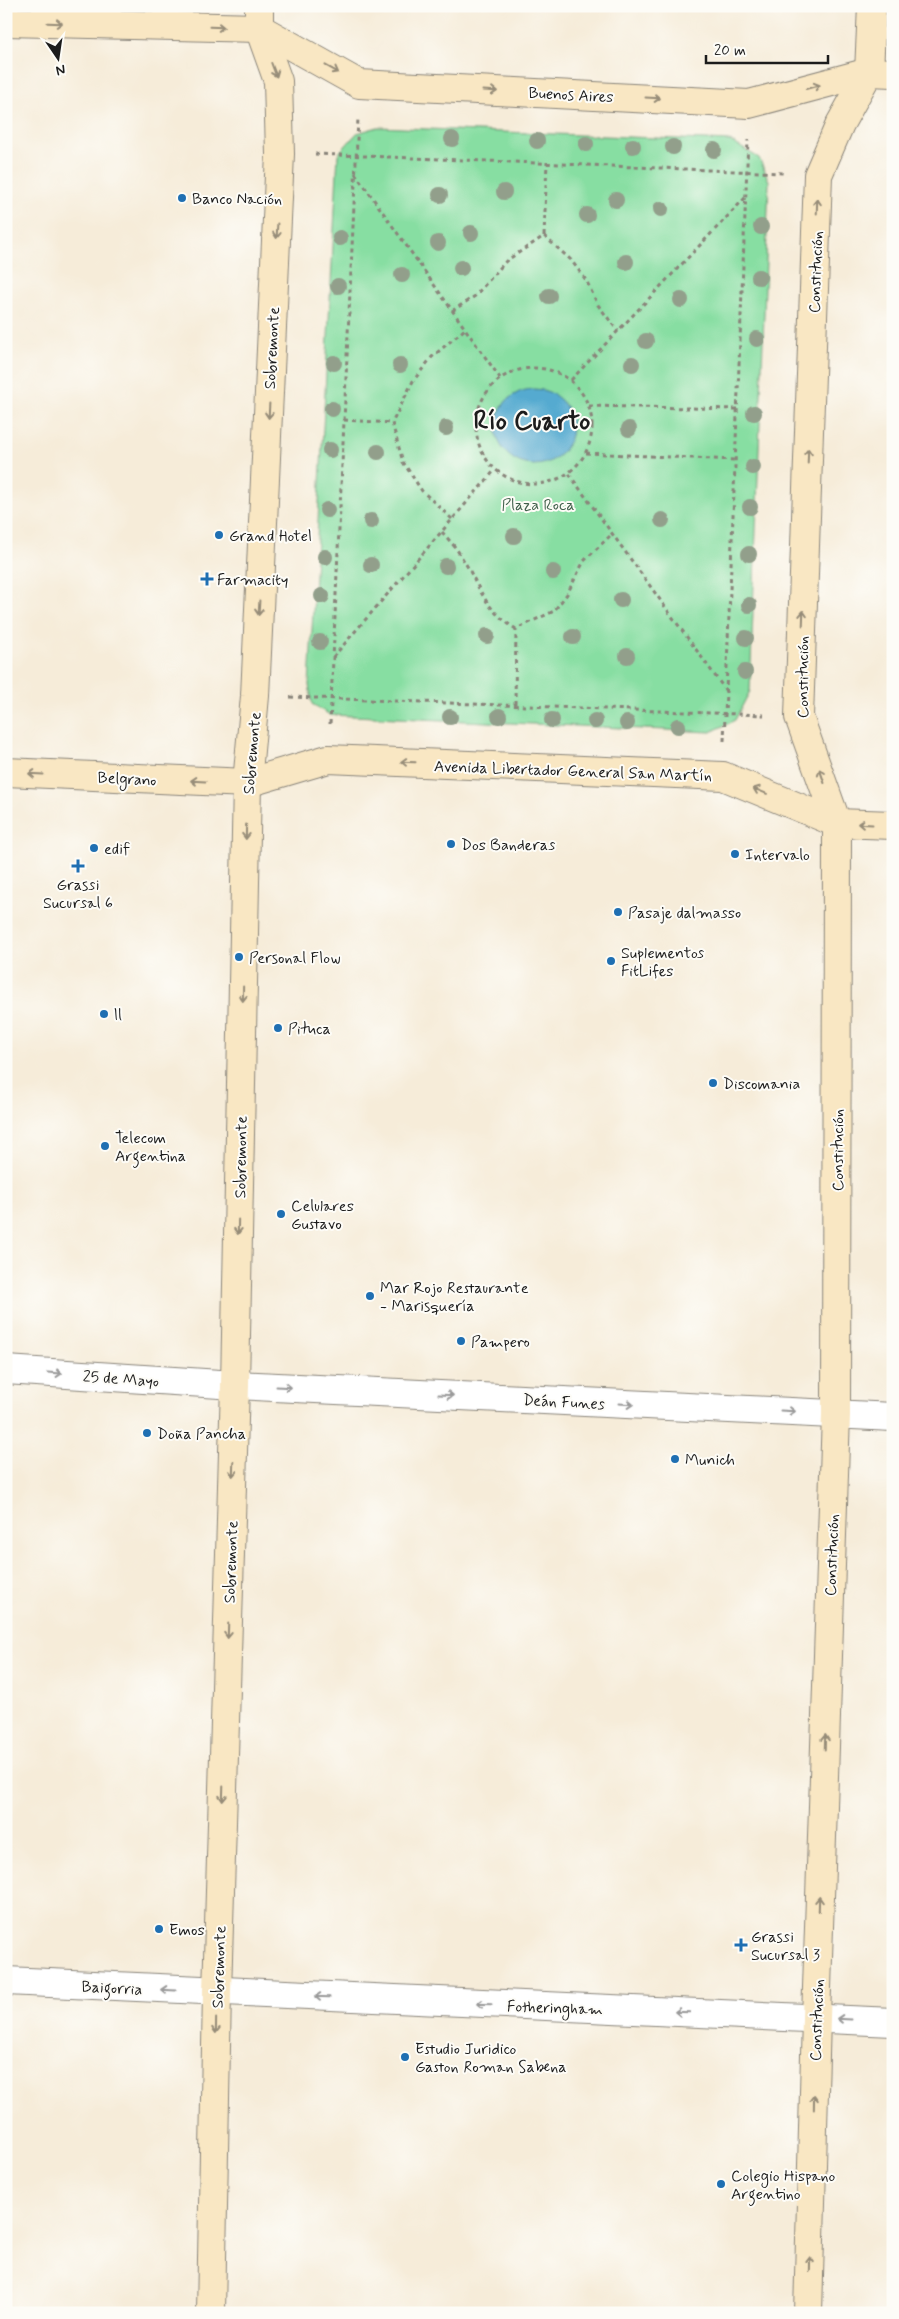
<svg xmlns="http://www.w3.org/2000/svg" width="899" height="2319" font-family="Mynerve,sans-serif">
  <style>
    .green { fill: #87dea2; stroke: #527d5f }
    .water { fill: #54aad0; stroke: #386376 }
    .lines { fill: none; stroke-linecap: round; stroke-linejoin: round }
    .minor-casing { stroke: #89847a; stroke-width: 30 }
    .secondary-casing { stroke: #89847a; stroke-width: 30 }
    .path { stroke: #89847a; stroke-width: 3; stroke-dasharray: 4 4; stroke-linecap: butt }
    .minor { stroke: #fff; stroke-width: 28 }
    .secondary { stroke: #f9e7c3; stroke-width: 28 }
    .tree { fill: #929f8b }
    .oneway { stroke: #968c78 }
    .oneway2 { stroke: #999 }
    .poi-dot { fill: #1f6fb2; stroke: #fdfcf7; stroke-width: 2 }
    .labels { text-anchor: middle; stroke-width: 4; stroke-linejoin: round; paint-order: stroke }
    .street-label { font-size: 16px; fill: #1c1c1c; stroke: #fdfcf7 }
    .poi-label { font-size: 16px; fill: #1c1c1c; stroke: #fdfcf7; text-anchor: start }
    .park-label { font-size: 16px; fill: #41604b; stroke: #fdfcf7 }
    .town-label { font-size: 26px; font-weight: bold; fill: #1c1c1c; stroke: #fdfcf7 }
  </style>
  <rect width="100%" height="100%" fill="#fdfcf7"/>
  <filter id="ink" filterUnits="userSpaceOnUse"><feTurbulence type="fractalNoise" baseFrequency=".02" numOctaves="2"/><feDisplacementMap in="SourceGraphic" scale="10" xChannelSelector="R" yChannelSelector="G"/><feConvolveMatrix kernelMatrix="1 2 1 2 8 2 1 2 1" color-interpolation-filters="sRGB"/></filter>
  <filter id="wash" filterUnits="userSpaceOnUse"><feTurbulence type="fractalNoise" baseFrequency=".0096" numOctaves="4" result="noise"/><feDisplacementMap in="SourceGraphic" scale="20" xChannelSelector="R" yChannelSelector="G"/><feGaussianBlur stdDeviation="1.12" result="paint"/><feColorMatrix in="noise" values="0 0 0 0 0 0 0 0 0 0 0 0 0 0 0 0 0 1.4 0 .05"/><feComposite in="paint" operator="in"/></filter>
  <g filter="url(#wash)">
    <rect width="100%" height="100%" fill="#f6ecd9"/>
    <polygon class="green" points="378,127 730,141 759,158 769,181 750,691 735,720 711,732 330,715 312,704 309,685 338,154 357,133"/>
    <circle class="water" cx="534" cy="427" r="38"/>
  </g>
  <g filter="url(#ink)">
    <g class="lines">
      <defs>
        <g id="minor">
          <polyline points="6,1370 235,1385 893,1417"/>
          <polyline points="6,1981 893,2022"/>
        </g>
        <g id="secondary">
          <polyline points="6,22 259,28 359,84 749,104 869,72 893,73"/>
          <polyline points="6,772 247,783 328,759 723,776 837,823 893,825"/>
          <polyline points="211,2313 217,1992 235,1385 247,783 255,696 280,154 278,81 259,28 259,6"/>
          <polyline points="808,2313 816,2018 836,1414 837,823 799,717 818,175 840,124 869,72 872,6"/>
        </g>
      </defs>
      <use href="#minor" class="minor-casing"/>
      <use href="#secondary" class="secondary-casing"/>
      <g class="path">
        <polyline points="315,154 783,173"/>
        <polyline points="355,173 500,378"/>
        <polyline points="544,236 547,162"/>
        <polyline points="452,311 475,296 506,261 544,236 571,260 586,280 598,305 618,331"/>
        <circle cx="534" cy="426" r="58"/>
        <polyline points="571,380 746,197"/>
        <polyline points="589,406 737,409"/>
        <polyline points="344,420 392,423"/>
        <polyline points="586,453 735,460"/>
        <polyline points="569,474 726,691"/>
        <polyline points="452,519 422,491 403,462 392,423 413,381 432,357 465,329"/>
        <path d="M442,532C447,538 454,545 459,553C480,584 481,607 516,629L554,611L567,594L584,561L612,534"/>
        <polyline points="333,657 495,470"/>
        <polyline points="290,697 764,715"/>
        <polyline points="515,704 516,629"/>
        <polyline points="330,724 358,118"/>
        <polyline points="724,741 748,140"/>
      </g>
      <use href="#minor" class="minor"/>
      <use href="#secondary" class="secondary"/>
    </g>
    <g class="tree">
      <circle cx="452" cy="139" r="8"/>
      <circle cx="537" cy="141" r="8"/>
      <circle cx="586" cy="144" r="8"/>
      <circle cx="633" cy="146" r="8"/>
      <circle cx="673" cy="147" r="8"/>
      <circle cx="714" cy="150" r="8"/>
      <circle cx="504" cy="192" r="8"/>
      <circle cx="440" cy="195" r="8"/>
      <circle cx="616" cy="200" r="8"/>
      <circle cx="661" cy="209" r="8"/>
      <circle cx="587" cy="215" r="8"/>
      <circle cx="761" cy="227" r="8"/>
      <circle cx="471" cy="233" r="8"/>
      <circle cx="340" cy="238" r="8"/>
      <circle cx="438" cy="243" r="8"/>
      <circle cx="626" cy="262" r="8"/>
      <circle cx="461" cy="268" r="8"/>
      <circle cx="402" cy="275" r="8"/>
      <circle cx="759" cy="277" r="8"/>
      <circle cx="338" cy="286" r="8"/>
      <circle cx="549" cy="296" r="8"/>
      <circle cx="681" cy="300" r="8"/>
      <circle cx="757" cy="339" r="8"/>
      <circle cx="646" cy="341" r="8"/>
      <circle cx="334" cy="363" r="8"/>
      <circle cx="632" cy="364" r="8"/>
      <circle cx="400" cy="365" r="8"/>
      <circle cx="332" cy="409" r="8"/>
      <circle cx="754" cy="413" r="8"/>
      <circle cx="446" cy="428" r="8"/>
      <circle cx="629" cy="429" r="8"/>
      <circle cx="330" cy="450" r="8"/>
      <circle cx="378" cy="452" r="8"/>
      <circle cx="753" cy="467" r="8"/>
      <circle cx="750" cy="507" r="8"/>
      <circle cx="327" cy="510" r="8"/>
      <circle cx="662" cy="520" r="8"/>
      <circle cx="371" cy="521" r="8"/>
      <circle cx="514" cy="536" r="8"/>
      <circle cx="749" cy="554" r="8"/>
      <circle cx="325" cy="557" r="8"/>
      <circle cx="371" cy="565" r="8"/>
      <circle cx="446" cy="566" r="8"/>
      <circle cx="553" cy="572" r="8"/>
      <circle cx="322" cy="596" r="8"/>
      <circle cx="621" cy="600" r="8"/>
      <circle cx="749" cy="605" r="8"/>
      <circle cx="487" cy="636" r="8"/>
      <circle cx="573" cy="637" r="8"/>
      <circle cx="746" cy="638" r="8"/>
      <circle cx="320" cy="642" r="8"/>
      <circle cx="627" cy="656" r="8"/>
      <circle cx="745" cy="672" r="8"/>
      <circle cx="499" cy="716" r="8"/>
      <circle cx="450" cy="717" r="8"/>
      <circle cx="552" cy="720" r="8"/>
      <circle cx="595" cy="721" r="8"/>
      <circle cx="627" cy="723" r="8"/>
      <circle cx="678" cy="726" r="8"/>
    </g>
    <defs><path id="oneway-shaft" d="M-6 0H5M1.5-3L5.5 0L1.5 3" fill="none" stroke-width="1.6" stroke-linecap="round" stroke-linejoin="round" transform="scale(1.25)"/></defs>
    <g class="oneway">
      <use href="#oneway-shaft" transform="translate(55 23) rotate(2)"/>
      <use href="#oneway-shaft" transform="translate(217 27) rotate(2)"/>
      <use href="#oneway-shaft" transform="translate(332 69) rotate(29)"/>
      <use href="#oneway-shaft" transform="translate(274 70) rotate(69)"/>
      <use href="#oneway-shaft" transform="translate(813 87) rotate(-15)"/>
      <use href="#oneway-shaft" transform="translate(490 91) rotate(3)"/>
      <use href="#oneway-shaft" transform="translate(653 98) rotate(3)"/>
      <use href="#oneway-shaft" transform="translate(817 206) rotate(-88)"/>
      <use href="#oneway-shaft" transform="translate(277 231) rotate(93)"/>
      <use href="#oneway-shaft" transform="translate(269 411) rotate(93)"/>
      <use href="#oneway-shaft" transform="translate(808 456) rotate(-88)"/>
      <use href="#oneway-shaft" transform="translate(259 608) rotate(93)"/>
      <use href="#oneway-shaft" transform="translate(803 618) rotate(-88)"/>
      <use href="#oneway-shaft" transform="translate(408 762) rotate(-178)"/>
      <use href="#oneway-shaft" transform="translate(36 774) rotate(-177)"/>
      <use href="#oneway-shaft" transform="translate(822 776) rotate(-109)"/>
      <use href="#oneway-shaft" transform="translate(198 781) rotate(-177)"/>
      <use href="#oneway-shaft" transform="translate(760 791) rotate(-158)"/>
      <use href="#oneway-shaft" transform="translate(865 824) rotate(-177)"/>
      <use href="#oneway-shaft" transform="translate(246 832) rotate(91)"/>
      <use href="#oneway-shaft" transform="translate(243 994) rotate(91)"/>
      <use href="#oneway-shaft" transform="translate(238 1227) rotate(91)"/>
      <use href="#oneway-shaft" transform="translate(233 1469) rotate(92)"/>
      <use href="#oneway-shaft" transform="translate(228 1631) rotate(92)"/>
      <use href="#oneway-shaft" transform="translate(825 1742) rotate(-88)"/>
      <use href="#oneway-shaft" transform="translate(223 1794) rotate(92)"/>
      <use href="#oneway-shaft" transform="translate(819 1904) rotate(-88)"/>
      <use href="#oneway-shaft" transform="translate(216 2026) rotate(91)"/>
      <use href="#oneway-shaft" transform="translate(814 2102) rotate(-89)"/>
      <use href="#oneway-shaft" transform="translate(810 2264) rotate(-89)"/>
    </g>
    <g class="oneway2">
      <use href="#oneway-shaft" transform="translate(55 1373) rotate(4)"/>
      <use href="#oneway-shaft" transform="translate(284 1387) rotate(3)"/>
      <use href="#oneway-shaft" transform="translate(446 1395) rotate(3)"/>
      <use href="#oneway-shaft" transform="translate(626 1404) rotate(3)"/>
      <use href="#oneway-shaft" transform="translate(788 1411) rotate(3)"/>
      <use href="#oneway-shaft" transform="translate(168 1990) rotate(-177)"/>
      <use href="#oneway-shaft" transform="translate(322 1997) rotate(-178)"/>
      <use href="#oneway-shaft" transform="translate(484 2004) rotate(-178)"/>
      <use href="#oneway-shaft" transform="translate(682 2012) rotate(-178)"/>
      <use href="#oneway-shaft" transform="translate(844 2019) rotate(-177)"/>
    </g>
  </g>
  <g class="poi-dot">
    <circle cx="182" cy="198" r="5"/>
    <circle cx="219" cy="535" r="5"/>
    <path d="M204.5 571.5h5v5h5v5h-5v5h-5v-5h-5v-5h5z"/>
    <circle cx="451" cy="844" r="5"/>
    <circle cx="94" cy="848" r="5"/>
    <circle cx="735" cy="854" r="5"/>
    <path d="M75.5 858.5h5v5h5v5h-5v5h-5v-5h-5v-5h5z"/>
    <circle cx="618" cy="912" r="5"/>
    <circle cx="239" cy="957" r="5"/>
    <circle cx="611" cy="961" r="5"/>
    <circle cx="104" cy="1014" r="5"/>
    <circle cx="278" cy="1028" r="5"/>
    <circle cx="713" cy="1083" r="5"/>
    <circle cx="105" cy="1146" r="5"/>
    <circle cx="281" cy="1214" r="5"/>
    <circle cx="370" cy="1296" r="5"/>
    <circle cx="461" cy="1341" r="5"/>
    <circle cx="147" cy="1433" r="5"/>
    <circle cx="675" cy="1459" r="5"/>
    <circle cx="159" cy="1929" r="5"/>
    <path d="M738.5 1937.5h5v5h5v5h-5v5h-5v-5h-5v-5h5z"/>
    <circle cx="405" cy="2057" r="5"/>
    <circle cx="721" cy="2184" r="5"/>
  </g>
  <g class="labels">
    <g class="street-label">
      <text transform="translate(571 94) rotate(3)" y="6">Buenos Aires</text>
      <text transform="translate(815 272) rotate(-88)" y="6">Constitución</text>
      <text transform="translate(271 348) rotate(-87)" y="6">Sobremonte</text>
      <text transform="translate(802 677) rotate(-90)" y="6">Constitución</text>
      <text transform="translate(251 753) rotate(-85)" y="6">Sobremonte</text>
      <text transform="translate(573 770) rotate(2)" y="6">Avenida Libertador General San Martín</text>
      <text transform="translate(127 778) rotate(3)" y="6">Belgrano</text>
      <text transform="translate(837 1150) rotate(-90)" y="6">Constitución</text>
      <text transform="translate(240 1157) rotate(-89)" y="6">Sobremonte</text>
      <text transform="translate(121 1378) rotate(4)" y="6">25 de Mayo</text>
      <text transform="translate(564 1401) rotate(3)" y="6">Deán Funes</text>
      <text transform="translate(831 1555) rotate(-88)" y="6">Constitución</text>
      <text transform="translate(230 1562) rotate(-88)" y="6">Sobremonte</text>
      <text transform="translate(218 1967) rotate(-88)" y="6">Sobremonte</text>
      <text transform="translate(112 1987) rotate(3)" y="6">Baigorria</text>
      <text transform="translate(555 2007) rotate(2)" y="6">Fotheringham</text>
      <text transform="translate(816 2020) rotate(-88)" y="6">Constitución</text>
    </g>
    <g class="poi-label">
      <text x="192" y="204">Banco Nación</text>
      <text x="229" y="541">Grand Hotel</text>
      <text x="217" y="585">Farmacity</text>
      <text x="461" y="850">Dos Banderas</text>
      <text x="104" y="854">edif</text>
      <text x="745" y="860">Intervalo</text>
      <text x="78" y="890" text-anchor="middle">Grassi<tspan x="78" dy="18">Sucursal 6</tspan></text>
      <text x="628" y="918">Pasaje dalmasso</text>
      <text x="621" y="958">Suplementos<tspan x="621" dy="18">FitLifes</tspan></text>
      <text x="249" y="963">Personal Flow</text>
      <text x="114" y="1020">ll</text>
      <text x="288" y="1034">Pituca</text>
      <text x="723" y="1089">Discomania</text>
      <text x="115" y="1143">Telecom<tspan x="115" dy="18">Argentina</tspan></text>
      <text x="291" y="1211">Celulares<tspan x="291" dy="18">Gustavo</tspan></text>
      <text x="380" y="1293">Mar Rojo Restaurante<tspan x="380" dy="18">- Marisquería</tspan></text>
      <text x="471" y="1347">Pampero</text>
      <text x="157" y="1439">Doña Pancha</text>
      <text x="685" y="1465">Munich</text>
      <text x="169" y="1935">Emos</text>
      <text x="751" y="1942">Grassi<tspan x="751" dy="18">Sucursal 3</tspan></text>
      <text x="415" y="2054">Estudio Juridico<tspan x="415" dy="18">Gaston Roman Sabena</tspan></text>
      <text x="731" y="2181">Colegio Hispano<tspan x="731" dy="18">Argentino</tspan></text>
    </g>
    <g class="park-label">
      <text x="538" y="510">Plaza Roca</text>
    </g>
    <g class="town-label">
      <text x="532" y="429">Río Cuarto</text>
    </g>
  </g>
  <rect width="899" height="2319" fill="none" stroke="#fdfcf7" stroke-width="25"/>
  <g transform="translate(58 58) rotate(167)" stroke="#fdfcf7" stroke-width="4" paint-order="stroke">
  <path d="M0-4L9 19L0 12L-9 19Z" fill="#1c1c1c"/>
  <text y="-8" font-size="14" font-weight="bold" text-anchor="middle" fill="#1c1c1c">N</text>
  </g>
  <path d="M706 55v8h122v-8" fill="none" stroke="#1c1c1c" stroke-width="2.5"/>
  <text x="714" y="55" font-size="15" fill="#1c1c1c" stroke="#fdfcf7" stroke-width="4" paint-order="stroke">20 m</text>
</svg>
